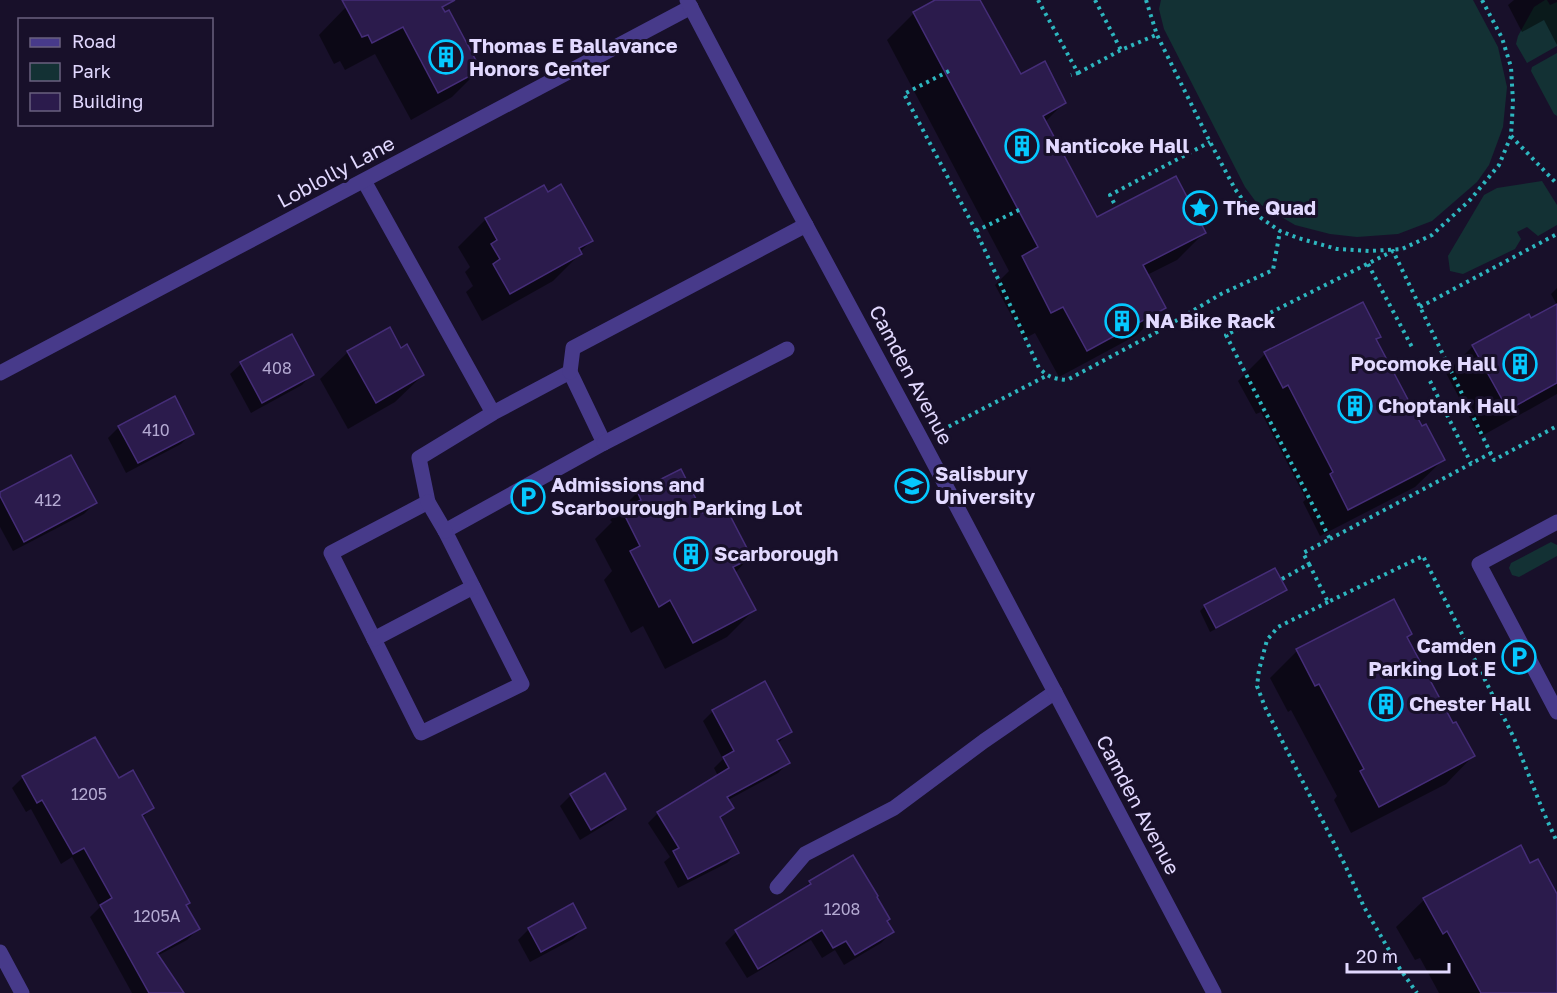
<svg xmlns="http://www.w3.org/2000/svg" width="1557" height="993" font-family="'Golos Text',sans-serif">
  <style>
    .green { fill: #133134 }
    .shadow { fill: #0007 }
    .building { fill: #2b1b4c; stroke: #452d78; stroke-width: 1.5 }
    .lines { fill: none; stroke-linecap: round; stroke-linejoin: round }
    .path { stroke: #2db6bf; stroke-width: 4; stroke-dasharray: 3 4.5; stroke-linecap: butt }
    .service { stroke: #473a8a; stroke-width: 15 }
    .minor { stroke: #473a8a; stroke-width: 15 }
    .tertiary { stroke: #473a8a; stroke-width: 15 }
    .labels { text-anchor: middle; stroke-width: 6; stroke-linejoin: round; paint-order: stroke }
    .number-label { font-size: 16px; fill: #b4aad2 }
    .poi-label { font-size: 20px; font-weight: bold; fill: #e2d9ff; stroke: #18102a; text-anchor: start }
    .street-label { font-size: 20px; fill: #e2d9ff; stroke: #18102a }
  </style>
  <rect width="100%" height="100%" fill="#18102a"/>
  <g class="green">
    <polygon points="1161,0 1473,0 1498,47 1507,87 1503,127 1489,165 1477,182 1432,221 1398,234 1357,237 1330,234 1295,225 1256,202 1245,187 1164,29 1159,9"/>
    <polygon points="1545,0 1547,0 1550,5 1557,2 1557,46 1527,63 1516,44 1518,36 1534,7"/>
    <polygon points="1557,53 1557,116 1554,114 1531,71 1532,67"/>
    <polygon points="1542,181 1557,205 1557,225 1538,236 1527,227 1517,232 1521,239 1515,249 1463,274 1450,271 1448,256 1484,195 1497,188"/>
    <polygon points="1551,542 1557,545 1557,556 1519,577 1512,575 1509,568 1511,563"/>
  </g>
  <g class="shadow">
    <polygon points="360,0 437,0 479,70 452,97 411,120 375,54 345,70 340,61 334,64 319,35 346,7"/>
    <polygon points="939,0 978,0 1020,76 1064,103 1045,122 1096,219 1204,233 1177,260 1147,275 1164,308 1137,335 1059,377 1035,333 1024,339 995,285 1009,271 887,40 914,13"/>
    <polygon points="1514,0 1557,0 1557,45 1544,20 1522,32 1508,5"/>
    <polygon points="486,219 591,241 580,252 580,254 553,281 482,321 466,292 473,286 465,272 470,267 458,247"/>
    <polygon points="1557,288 1557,394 1480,437 1446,373 1473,346 1530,320 1557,305 1551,294"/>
    <polygon points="1379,336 1375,340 1421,428 1443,460 1415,487 1320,536 1303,502 1306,499 1261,412 1256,414 1238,381 1265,354"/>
    <polygon points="348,352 423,375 395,402 348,429 320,379"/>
    <polygon points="241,364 312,374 302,385 251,413 230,374"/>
    <polygon points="119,427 192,433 181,444 126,473 108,438"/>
    <polygon points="638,492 750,557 735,573 754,610 727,637 665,669 643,626 631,633 604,580 612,571 595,539 612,522 610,520"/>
    <polygon points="0,494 95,503 84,514 13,551 0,527"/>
    <polygon points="1285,590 1280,595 1210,632 1200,611 1205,606"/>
    <polygon points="1410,634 1406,638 1452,725 1473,756 1446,784 1351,833 1334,800 1337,796 1291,710 1288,712 1270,678 1297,651"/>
    <polygon points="713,711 790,732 778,743 788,763 778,773 728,800 732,808 720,819 737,853 727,863 678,888 664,862 670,857 648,823 658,813 718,776 714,768 723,759 703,721"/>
    <polygon points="23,777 119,780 152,808 142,818 185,906 198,929 187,940 157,956 182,993 132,993 90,917 100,907 72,857 61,864 31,809 26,812 12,788"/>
    <polygon points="571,795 624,809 613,820 580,840 560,806"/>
    <polygon points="1520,847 1530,865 1557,901 1557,993 1439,993 1420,958 1415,960 1396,927 1424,900"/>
    <polygon points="810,882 885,921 892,932 881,943 844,965 835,950 822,958 811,940 747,978 725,943 736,932 800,893"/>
    <polygon points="584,928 573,939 530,962 518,940 529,929"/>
  </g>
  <g class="building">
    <polygon points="342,0 455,0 442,7 445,12 449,10 481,70 438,93 403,27 372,43 368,35 362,37"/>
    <polygon points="935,0 980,0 1021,74 1045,61 1066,103 1043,116 1097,217 1176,176 1206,233 1143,265 1166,308 1087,351 1063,307 1051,313 1022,256 1038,247 913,12"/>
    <polygon points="561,184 593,241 579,248 582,254 510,294 493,264 500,259 491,244 497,240 485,218 544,185 548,192"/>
    <polygon points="1363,302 1381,337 1376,339 1422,426 1426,424 1445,460 1348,510 1330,474 1333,472 1288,385 1283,388 1264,352"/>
    <polygon points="1557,304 1557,383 1508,410 1472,345 1529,314 1531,318"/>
    <polygon points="390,327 401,348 407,344 424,375 376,403 347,351"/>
    <polygon points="292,334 314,375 262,403 240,362"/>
    <polygon points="175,396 194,434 138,463 118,426"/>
    <polygon points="71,455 97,503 24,542 0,496 0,492"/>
    <polygon points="681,469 703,513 723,502 752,558 733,567 756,610 693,643 670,600 659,607 630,551 640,546 622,510 641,500 637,491"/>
    <polygon points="1275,568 1287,590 1216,628 1204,605"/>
    <polygon points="1394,599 1412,634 1407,637 1453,723 1456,722 1475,756 1379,807 1360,771 1364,769 1319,684 1315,686 1296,649"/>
    <polygon points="765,681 792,732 777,740 790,763 727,797 734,808 720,817 739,853 688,879 673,851 679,848 657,812 729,768 723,757 734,751 712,710"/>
    <polygon points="95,737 119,778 133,770 154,808 142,815 190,903 186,905 200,929 157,953 184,993 149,993 100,905 112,898 84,848 73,854 42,800 37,803 22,776"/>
    <polygon points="605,773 626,809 591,830 570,794"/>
    <polygon points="1521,845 1530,863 1538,859 1557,894 1557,993 1481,993 1447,931 1443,934 1423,898"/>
    <polygon points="853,855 878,896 877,897 890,919 887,921 894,932 855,955 846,941 833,948 822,930 758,969 735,930 811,884 809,881"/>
    <polygon points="573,903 586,928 541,952 528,928"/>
  </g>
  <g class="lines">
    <g class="path">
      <polyline points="1038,0 1078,73 1071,75"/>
      <polyline points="1095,0 1121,50 1156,35"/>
      <polyline points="1146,0 1157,35 1210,142 1235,189 1248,207 1261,218 1280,231 1298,238 1337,249 1370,251 1402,249 1432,235 1470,200 1499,165 1511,136 1513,102 1511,67 1502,38 1482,0"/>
      <path d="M949,71L904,94L976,231L1039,368C1048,377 1054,379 1067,380L1157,332L1221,294L1273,270L1280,231"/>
      <polyline points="1078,73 1121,50"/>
      <polyline points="1511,136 1557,184"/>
      <polyline points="1114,203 1110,195 1210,142"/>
      <polyline points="976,231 1021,209"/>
      <polyline points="1368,264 1413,349"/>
      <polyline points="1420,307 1557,234"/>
      <polyline points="1430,381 1471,463"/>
      <polyline points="942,430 1046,376"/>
      <polyline points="1330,539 1491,453"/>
      <polyline points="1309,564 1328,602 1423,556 1514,738 1543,811 1557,842"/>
      <polyline points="1282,579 1309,564 1303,553 1330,539 1226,335 1393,251 1494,460 1557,426"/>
      <polyline points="1328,602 1278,627 1267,640 1259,670 1257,686 1265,707 1345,865 1364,907 1400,969 1417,993"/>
    </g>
    <g class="service">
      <polyline points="364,181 493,413 570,372 604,443 445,531 522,684 421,733 331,553 428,502 419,458 493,413"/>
      <polyline points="570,372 573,348 806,225"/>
      <polyline points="604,443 787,349"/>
      <polyline points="428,502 445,531"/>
      <polyline points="1557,522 1479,564 1557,712"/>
      <polyline points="374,639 473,587"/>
      <polyline points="777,887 805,854 894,808 984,741 1055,692"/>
    </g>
    <g class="minor">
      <polyline points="0,373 691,7"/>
      <polyline points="0,952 22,993"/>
    </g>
    <polyline class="tertiary" points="687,0 787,190 919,435 1214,993"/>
  </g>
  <defs>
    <symbol id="building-ring" viewBox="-11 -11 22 22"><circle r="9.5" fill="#18102a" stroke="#05c8ff" stroke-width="1.5"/><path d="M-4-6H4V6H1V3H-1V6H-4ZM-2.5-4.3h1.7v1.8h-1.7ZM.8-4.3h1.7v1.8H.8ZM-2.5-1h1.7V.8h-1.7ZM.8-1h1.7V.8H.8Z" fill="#05c8ff"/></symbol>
    <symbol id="sight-ring" viewBox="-11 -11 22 22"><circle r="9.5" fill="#18102a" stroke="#05c8ff" stroke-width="1.5"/><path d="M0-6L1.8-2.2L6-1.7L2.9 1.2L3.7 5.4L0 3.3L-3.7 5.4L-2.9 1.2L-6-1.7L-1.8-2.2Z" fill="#05c8ff"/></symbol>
    <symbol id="university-ring" viewBox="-11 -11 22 22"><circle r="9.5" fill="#18102a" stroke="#05c8ff" stroke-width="1.5"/><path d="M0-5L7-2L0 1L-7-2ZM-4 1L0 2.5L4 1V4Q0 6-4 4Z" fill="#05c8ff"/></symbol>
    <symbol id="parking-ring" viewBox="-11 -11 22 22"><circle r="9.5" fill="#18102a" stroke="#05c8ff" stroke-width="1.5"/><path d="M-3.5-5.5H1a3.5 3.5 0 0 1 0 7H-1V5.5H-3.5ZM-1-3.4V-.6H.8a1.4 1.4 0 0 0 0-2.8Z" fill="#05c8ff"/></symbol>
  </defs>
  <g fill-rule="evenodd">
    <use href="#building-ring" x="427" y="38" width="38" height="38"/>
    <use href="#building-ring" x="1003" y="127" width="38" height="38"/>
    <use href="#sight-ring" x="1181" y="189" width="38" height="38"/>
    <use href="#building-ring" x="1103" y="302" width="38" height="38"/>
    <use href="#building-ring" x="1501" y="345" width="38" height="38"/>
    <use href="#building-ring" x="1336" y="387" width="38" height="38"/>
    <use href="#university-ring" x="893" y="467" width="38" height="38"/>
    <use href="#parking-ring" x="509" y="478" width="38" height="38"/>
    <use href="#building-ring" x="672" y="535" width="38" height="38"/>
    <use href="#parking-ring" x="1500" y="638" width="38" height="38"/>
    <use href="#building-ring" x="1367" y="685" width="38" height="38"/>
  </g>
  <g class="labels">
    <g class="number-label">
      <text x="277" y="374">408</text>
      <text x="156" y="436">410</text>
      <text x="48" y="506">412</text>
      <text x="89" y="800">1205</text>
      <text x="842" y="915">1208</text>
      <text x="157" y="922">1205A</text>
    </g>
    <g class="poi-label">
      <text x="469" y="53">Thomas E Ballavance<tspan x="469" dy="23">Honors Center</tspan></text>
      <text x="1045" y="153">Nanticoke Hall</text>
      <text x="1223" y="215">The Quad</text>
      <text x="1145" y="328">NA Bike Rack</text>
      <text x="1497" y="371" text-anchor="end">Pocomoke Hall</text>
      <text x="1378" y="413">Choptank Hall</text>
      <text x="935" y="481">Salisbury<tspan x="935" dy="23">University</tspan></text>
      <text x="551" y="492">Admissions and<tspan x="551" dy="23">Scarbourough Parking Lot</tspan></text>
      <text x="714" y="561">Scarborough</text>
      <text x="1496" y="653" text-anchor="end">Camden<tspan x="1496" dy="23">Parking Lot E</tspan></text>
      <text x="1409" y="711">Chester Hall</text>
    </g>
    <g class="street-label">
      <text transform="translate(336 172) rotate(-28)" y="7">Loblolly Lane</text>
      <text transform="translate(911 375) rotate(62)" y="7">Camden Avenue</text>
      <text transform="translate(1138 805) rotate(62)" y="7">Camden Avenue</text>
    </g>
  </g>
  <rect x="18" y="18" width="195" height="108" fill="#18102a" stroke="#69607f" stroke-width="1.5"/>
  <rect x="30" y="38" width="30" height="9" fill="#473a8a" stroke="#69607f" stroke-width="1.5"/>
  <text x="72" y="48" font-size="18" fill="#e2d9ff">Road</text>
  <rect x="30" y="63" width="30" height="18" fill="#133134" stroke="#69607f" stroke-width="1.5"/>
  <text x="72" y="78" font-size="18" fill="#e2d9ff">Park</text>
  <rect x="30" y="93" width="30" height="18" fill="#2b1b4c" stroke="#69607f" stroke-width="1.5"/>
  <text x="72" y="108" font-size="18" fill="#e2d9ff">Building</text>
  <path d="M1347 963v9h102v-9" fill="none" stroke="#e2d9ff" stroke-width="3"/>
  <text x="1356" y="963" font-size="18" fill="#e2d9ff" stroke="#18102a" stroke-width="4.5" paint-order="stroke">20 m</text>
</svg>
